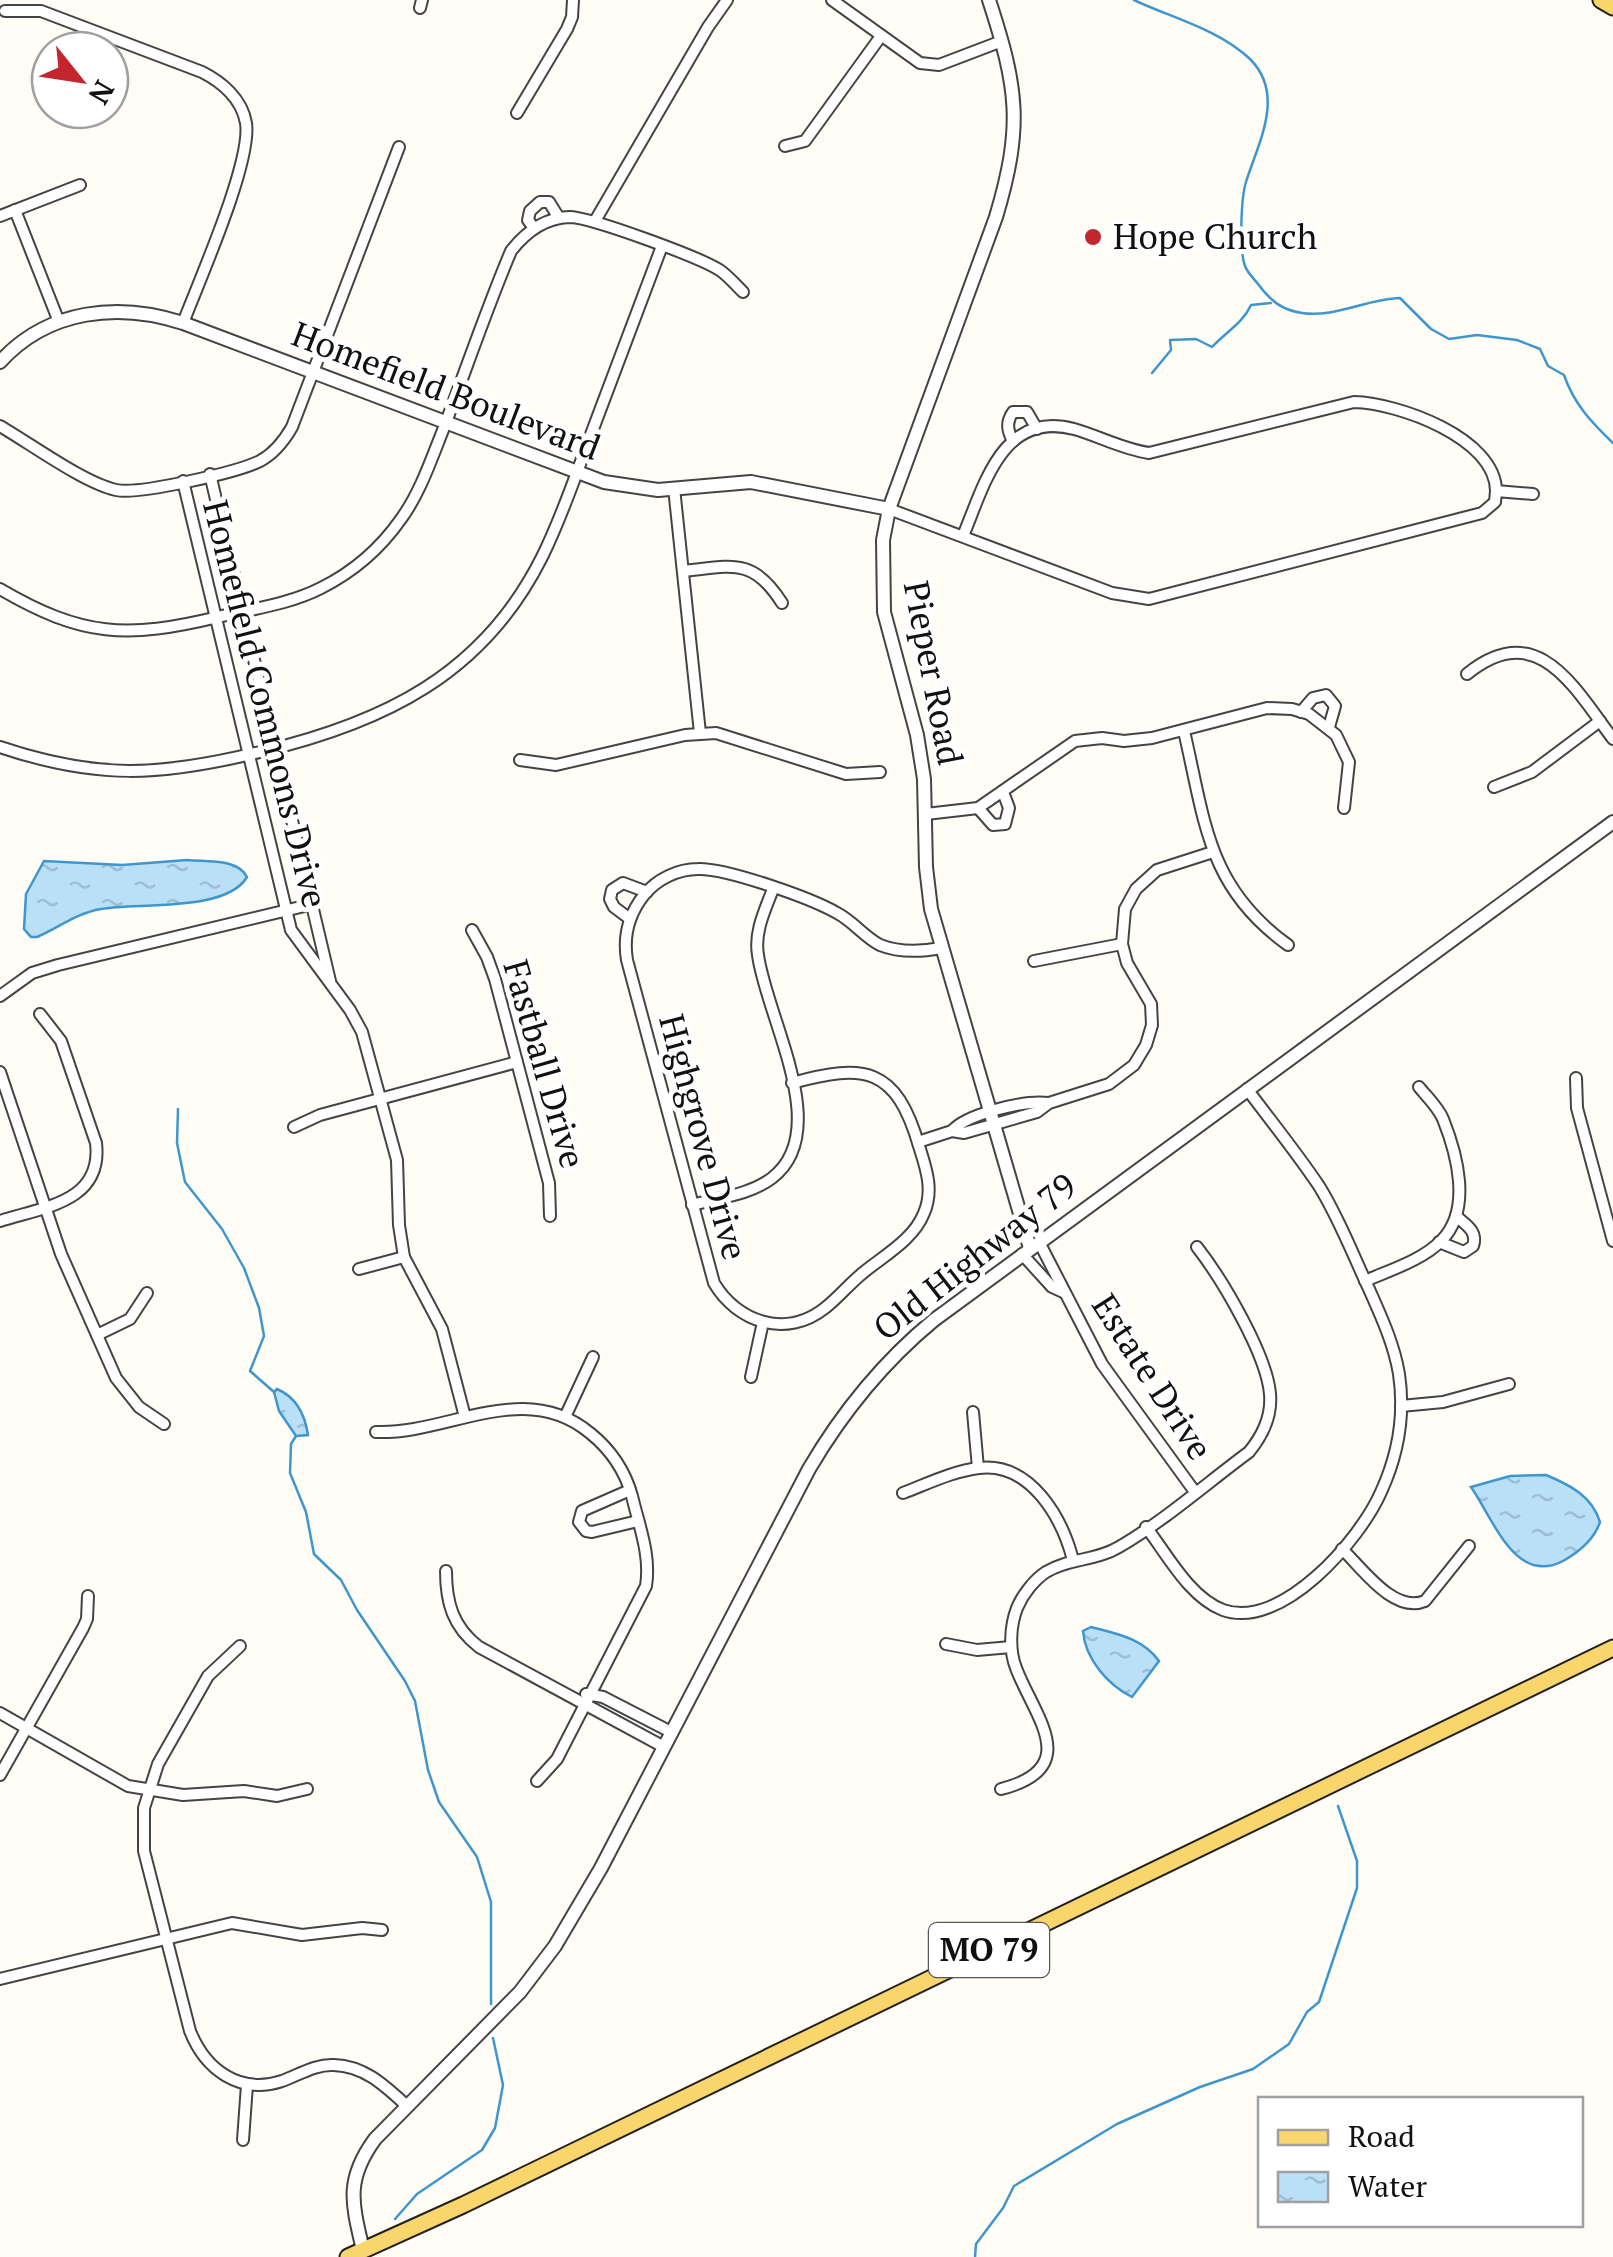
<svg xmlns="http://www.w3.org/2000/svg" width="1613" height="2257" font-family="'PT Serif',serif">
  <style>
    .water { fill: url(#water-ripples); stroke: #3f96cf; stroke-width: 2.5 }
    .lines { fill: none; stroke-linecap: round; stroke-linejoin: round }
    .stream { stroke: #3f96cf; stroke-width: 2.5 }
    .minor-casing { stroke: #444; stroke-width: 14 }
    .tertiary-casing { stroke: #444; stroke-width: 16 }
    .primary-casing { stroke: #222; stroke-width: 19 }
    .minor { stroke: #fff; stroke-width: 10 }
    .tertiary { stroke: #fff; stroke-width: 12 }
    .primary { stroke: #f9d66b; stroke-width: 15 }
    .poi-dot { fill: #c4262e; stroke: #fff; stroke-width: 4 }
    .labels { text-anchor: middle; stroke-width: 10; stroke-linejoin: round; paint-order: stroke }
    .shield { fill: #fff; stroke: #585858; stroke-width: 2.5 }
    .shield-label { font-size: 32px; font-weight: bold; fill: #111 }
    .poi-label { font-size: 35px; fill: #111; stroke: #fff; text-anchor: start }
    .street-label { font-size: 35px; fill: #111; stroke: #fff }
  </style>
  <defs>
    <pattern id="water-ripples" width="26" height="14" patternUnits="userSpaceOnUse" patternTransform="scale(2.5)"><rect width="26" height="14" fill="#b9e0f7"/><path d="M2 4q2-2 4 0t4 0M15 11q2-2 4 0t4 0" fill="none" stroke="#9ebfd3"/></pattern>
  </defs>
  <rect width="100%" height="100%" fill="#fffdf5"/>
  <g class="water">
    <path d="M187,860C207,862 237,858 247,877C226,913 135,902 101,909C77,913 58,928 37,937H31L24,929L26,894L44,861L122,865Z"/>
    <path d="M277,1389C296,1397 305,1415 308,1435L296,1436L279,1411L274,1392Z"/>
    <path d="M1546,1475C1570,1485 1592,1496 1600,1522C1594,1540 1579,1552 1563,1561C1515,1586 1493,1518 1471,1487L1510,1476Z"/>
    <path d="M1091,1627C1117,1634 1142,1638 1159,1661L1132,1697C1108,1685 1085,1659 1083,1631Z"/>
  </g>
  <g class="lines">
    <g class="stream">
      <path d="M1134,0C1172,18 1218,29 1250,59C1286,95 1258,143 1246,182C1241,198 1239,250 1245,266C1247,272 1254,279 1258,284C1270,300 1281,310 1302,313C1334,318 1367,299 1400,298L1431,329L1449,339L1477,335L1517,340L1540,349L1548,366L1564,375C1574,404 1591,422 1613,443"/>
      <path d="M1152,373L1171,350L1170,340L1196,339L1212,347C1226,332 1243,323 1251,305L1271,303"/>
      <polyline points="178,1109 177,1143 185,1182 222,1229 244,1268 259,1308 264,1336 250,1371 274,1392"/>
      <polyline points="296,1436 291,1444 290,1473 306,1512 314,1554 341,1580 357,1610 405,1681 415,1701 428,1770 439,1802 477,1857 491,1902 491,2004"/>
      <polyline points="395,2219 417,2194 482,2150 495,2128 503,2085 493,2038"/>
      <polyline points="975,2257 976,2244 1003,2208 1014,2186 1117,2124 1200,2087 1253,2069 1289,2044 1307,2012 1319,2002 1357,1888 1357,1861 1338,1806"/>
    </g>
    <defs>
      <g id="minor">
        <polyline points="832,0 920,63 939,65 1002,41"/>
        <polyline points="420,8 422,0"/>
        <path d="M5,11H41L202,72C222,82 242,99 246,123C252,162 199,281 183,323"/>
        <polyline points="517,113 567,29 572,17 573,0"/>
        <polyline points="785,146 805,141 881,36"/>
        <polyline points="15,210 59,322"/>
        <polyline points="0,216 80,185"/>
        <polyline points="595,221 708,27 727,0"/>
        <polyline points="534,228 528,220 530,211 540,202 549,202 559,218"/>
        <path d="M0,426C31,444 84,483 116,490C139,495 238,472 260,461C275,453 284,441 292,427L399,147"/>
        <path d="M1013,441C1007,430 1006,422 1013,412H1027L1037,429"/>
        <polyline points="210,474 330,981"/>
        <polyline points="183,481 291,930 350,1010 362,1032 397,1160 399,1225 404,1257 442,1329 465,1417"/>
        <polyline points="674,488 700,733"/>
        <polyline points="889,509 1112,593 1149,599 1482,513 1495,502 1496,491 1533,494"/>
        <path d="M963,536C984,486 1002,410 1074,429C1099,436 1122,449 1149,453L1354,402C1398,403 1496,438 1496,491"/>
        <path d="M683,571C732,566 753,557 782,603"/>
        <path d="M0,589C82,637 127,639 218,617C252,609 290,604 321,588C353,572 380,549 401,519C420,493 431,460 443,430C466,370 486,310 511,251C525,233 544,218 569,217C591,217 702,258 721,271C729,277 736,285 743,292"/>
        <path d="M1467,674C1537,617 1574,687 1613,739"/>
        <polyline points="1301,712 1313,698 1326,695 1335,706 1329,727"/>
        <path d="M1184,731C1205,821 1207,887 1288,945"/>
        <path d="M0,747C98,780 161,776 260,752C383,723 483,675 542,557C560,521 573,483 587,445C612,379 637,313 662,246"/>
        <polyline points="520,760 556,765 685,735 716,733 846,774 880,772"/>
        <polyline points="1494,787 1532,772 1600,721"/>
        <polyline points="978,808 993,825 1005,824 1009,808 1003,792"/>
        <polyline points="926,814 978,808 1075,741 1102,738 1124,741 1152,738 1267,708 1292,709 1309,714 1336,735 1349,762 1344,808"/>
        <polyline points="630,919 614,907 610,899 612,890 623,883 647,892"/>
        <polyline points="472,930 487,957 495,979 549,1183 550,1216"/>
        <polyline points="1034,961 1122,944"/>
        <polyline points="0,996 32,973 58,965 313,904"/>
        <polyline points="0,1072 61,1254 116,1378 139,1407 164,1424"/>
        <polyline points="1576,1078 1577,1108 1613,1241"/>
        <path d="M792,1083C865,1063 896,1067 919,1146C926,1168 934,1190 924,1213C914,1239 885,1255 864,1272C850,1283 839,1297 825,1308C786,1339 737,1322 714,1283L627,960C623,936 629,914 644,895C657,879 678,869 698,869C726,868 811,898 837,913C853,921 864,937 880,945C900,953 920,952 941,948"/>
        <polyline points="294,1127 320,1115 517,1062"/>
        <path d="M952,1131C966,1114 1025,1100 1048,1103"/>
        <polyline points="918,1142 952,1131 964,1133 1037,1112 1049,1103 1109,1084 1134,1065 1146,1045 1152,1025 1151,1004 1127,963 1122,944 1125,909 1136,889 1157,870 1213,852"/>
        <path d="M692,1205C717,1198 750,1195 772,1178C834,1131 766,1017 758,955C754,932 765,910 773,889"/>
        <path d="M0,1221C44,1207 103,1202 96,1143L61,1041L40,1014"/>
        <polyline points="1039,1242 1102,1364 1195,1492"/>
        <path d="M1439,1242L1464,1252L1473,1246C1478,1231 1466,1225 1456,1216"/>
        <polyline points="1022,1254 1052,1287 1063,1292"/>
        <polyline points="359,1269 404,1257"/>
        <path d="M1365,1281C1390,1270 1423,1260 1442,1240C1472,1209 1457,1154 1443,1119C1438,1107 1427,1097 1419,1087"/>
        <polyline points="97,1335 130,1319 147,1293"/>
        <polyline points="751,1377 763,1322"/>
        <polyline points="1401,1406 1443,1402 1509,1384"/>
        <polyline points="973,1412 978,1468"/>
        <polyline points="565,1417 593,1357"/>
        <path d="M376,1432C448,1435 524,1378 590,1433C610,1449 625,1471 632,1496C639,1526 651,1555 646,1586L557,1759L537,1781"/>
        <polyline points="630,1490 582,1511 579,1522 586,1531 592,1532 638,1521"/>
        <path d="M903,1493C927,1484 953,1471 979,1468C1031,1462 1062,1518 1073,1560"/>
        <path d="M1146,1527C1167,1554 1189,1597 1223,1610C1281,1631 1360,1540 1381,1492C1398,1455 1405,1414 1399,1374C1394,1344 1381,1316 1369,1289C1353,1255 1339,1218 1319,1186C1297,1153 1271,1121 1247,1089"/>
        <path d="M1342,1549C1363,1569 1394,1614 1425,1601L1469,1546"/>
        <path d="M446,1571C446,1603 453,1627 479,1647L664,1747"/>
        <polyline points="946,1644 977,1650 1011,1647"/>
        <path d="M240,1646L208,1676L158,1764L144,1808V1851L190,2031C205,2069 239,2095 282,2081C299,2075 315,2064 334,2065C365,2066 385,2086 407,2106"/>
        <polyline points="586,1694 603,1697 671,1732"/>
        <polyline points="0,1713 128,1786 183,1795 244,1791 277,1796 307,1789"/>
        <polyline points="0,1775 83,1628 87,1619 88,1596"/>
        <path d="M1001,1789C1084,1768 1034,1716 1016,1668C1009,1650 1010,1626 1017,1608C1023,1594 1034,1580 1046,1572C1069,1558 1096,1561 1119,1547C1164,1521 1207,1483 1249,1452C1263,1435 1272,1416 1270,1394C1267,1355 1222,1279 1197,1247"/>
        <polyline points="0,1979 232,1923 302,1935 362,1928 382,1930"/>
        <polyline points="243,2140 247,2085"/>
      </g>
      <g id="tertiary">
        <path d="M989,0C1018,89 1023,126 996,217L889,509L883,540L884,612L917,735L924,779L926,867L931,909L1030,1248"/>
        <path d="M0,362C48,309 119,302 183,323L604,482L658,490L751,482L889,509"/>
        <path d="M363,2250C352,2203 345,2180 375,2139L520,1992L555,1946L601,1868L809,1469C843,1411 882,1363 934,1320L1613,822"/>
      </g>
      <g id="primary">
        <polyline points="1601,0 1613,7"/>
        <polyline points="348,2257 463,2205 1613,1648"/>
      </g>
    </defs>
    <use href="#minor" class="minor-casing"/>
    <use href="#tertiary" class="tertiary-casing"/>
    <use href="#primary" class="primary-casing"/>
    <use href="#minor" class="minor"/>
    <use href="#tertiary" class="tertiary"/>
    <use href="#primary" class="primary"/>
  </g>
  <circle class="poi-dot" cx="1093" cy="237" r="10"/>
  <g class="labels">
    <rect class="shield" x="929" y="1923" width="120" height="54" rx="8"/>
    <g class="shield-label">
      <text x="989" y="1961">MO 79</text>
    </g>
    <g class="poi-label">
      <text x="1113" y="249">Hope Church</text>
    </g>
    <g class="street-label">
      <text transform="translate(446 391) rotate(21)" y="12">Homefield Boulevard</text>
      <text transform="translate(933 673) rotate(79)" y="12">Pieper Road</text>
      <text transform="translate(265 704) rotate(76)" y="12">Homefield Commons Drive</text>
      <text transform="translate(544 1064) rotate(74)" y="12">Fastball Drive</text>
      <text transform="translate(703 1137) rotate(75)" y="12">Highgrove Drive</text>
      <text transform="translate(975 1257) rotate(-38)" y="12">Old Highway 79</text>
      <text transform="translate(1152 1377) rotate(57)" y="12">Estate Drive</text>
    </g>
  </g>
  <rect x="1258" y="2097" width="325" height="130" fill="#ffffff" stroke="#a0a0a0" stroke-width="2.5"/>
  <rect x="1278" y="2130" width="50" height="15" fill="#f9d66b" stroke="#a0a0a0" stroke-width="2.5"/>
  <text x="1348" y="2147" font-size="30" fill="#111111">Road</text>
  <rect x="1278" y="2172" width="50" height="30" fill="url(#water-ripples)" stroke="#a0a0a0" stroke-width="2.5"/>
  <text x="1348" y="2197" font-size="30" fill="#111111">Water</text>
  <g transform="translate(80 80) rotate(120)"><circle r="48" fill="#ffffff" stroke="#a0a0a0" stroke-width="2.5"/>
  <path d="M0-8L18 38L0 25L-18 38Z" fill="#c4262e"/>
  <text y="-15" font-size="28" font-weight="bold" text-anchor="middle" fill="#111111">N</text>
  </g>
</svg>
